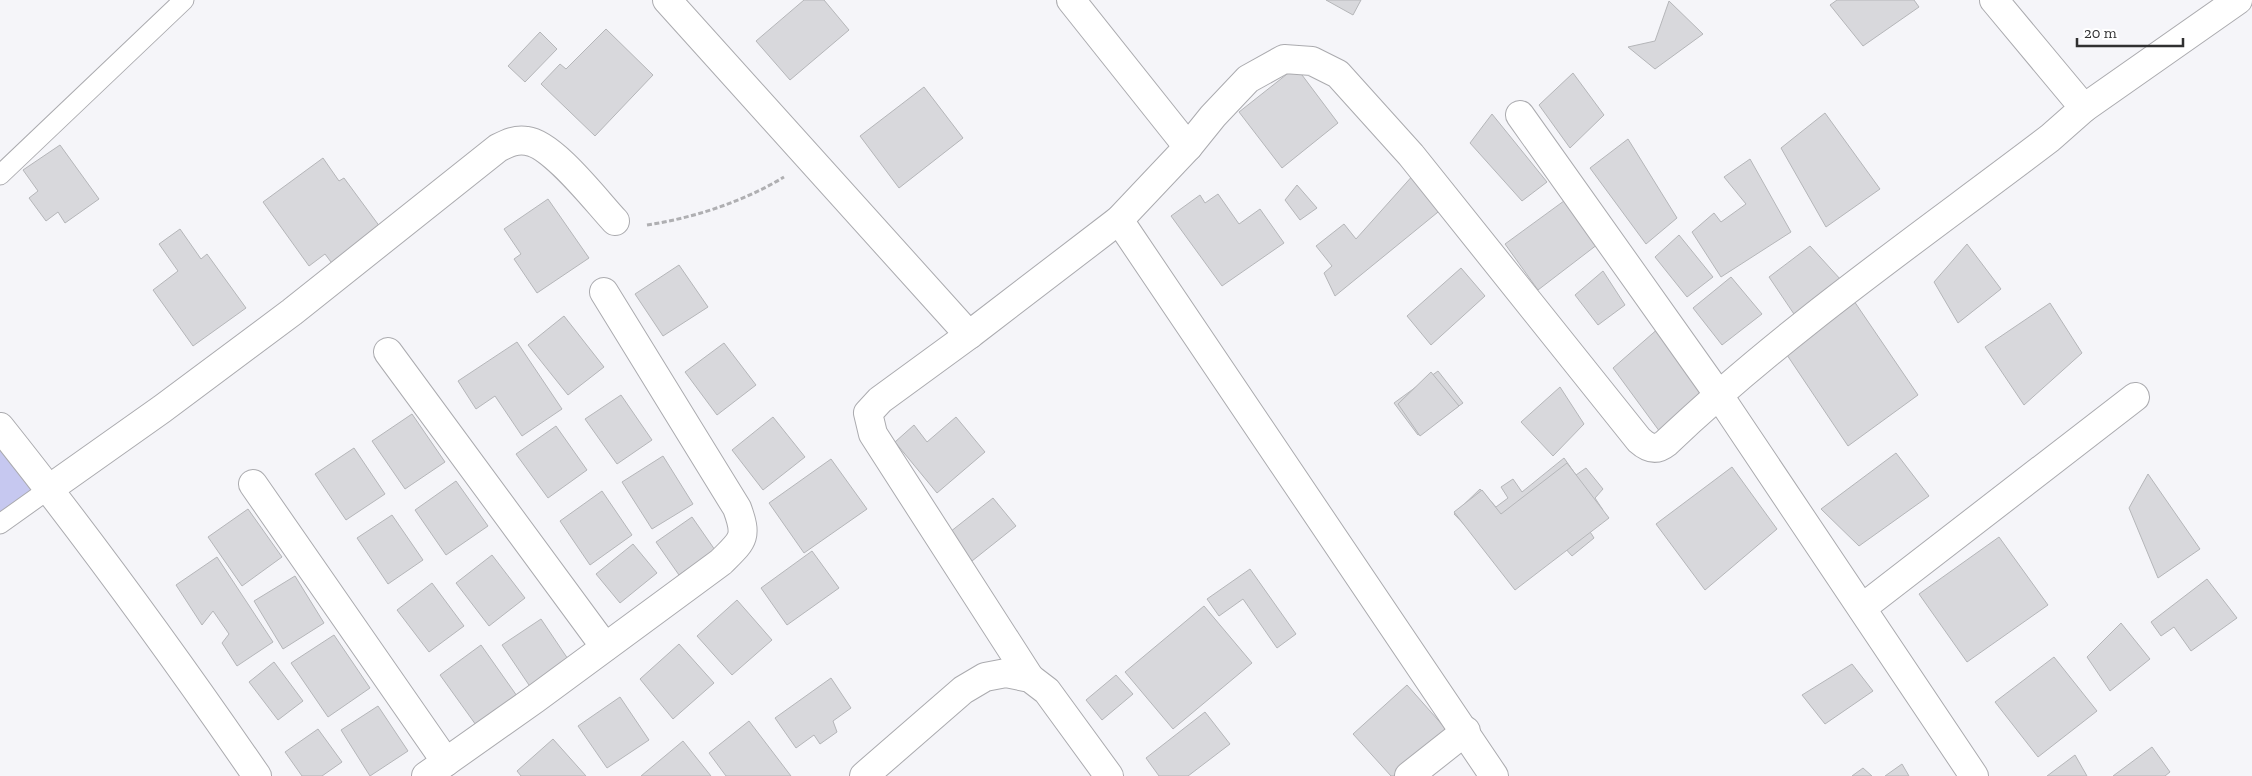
<svg xmlns="http://www.w3.org/2000/svg" width="2252" height="776" font-family="'Zilla Slab',serif">
  <style>
    .green { fill: #c6c8f0 }
    .building { fill: #d8d8dc; stroke: #b5b6b9 }
    .lines { fill: none; stroke-linecap: round; stroke-linejoin: round }
    .service-casing { stroke: #ababaf; stroke-width: 21 }
    .minor-casing { stroke: #ababaf; stroke-width: 30 }
    .path { stroke: #afafb2; stroke-width: 3; stroke-dasharray: 5 2.5; stroke-linecap: butt }
    .service { stroke: #fff; stroke-width: 19 }
    .minor { stroke: #fff; stroke-width: 28 }
  </style>
  <rect width="100%" height="100%" fill="#f5f5f9"/>
  <polygon class="green" points="0,428 49,489 0,524"/>
  <g class="building">
    <polygon points="804,0 824,0 849,30 790,80 756,41"/>
    <polygon points="1326,0 1361,0 1353,15"/>
    <polygon points="1837,0 1914,0 1919,7 1863,46 1830,5"/>
    <polygon points="1669,1 1703,34 1655,69 1628,47 1655,41"/>
    <polygon points="606,29 653,75 595,136 541,84 560,64 566,69"/>
    <polygon points="540,32 557,49 525,82 508,66"/>
    <polygon points="1296,67 1338,123 1282,168 1239,112"/>
    <polygon points="1573,73 1604,115 1570,148 1539,105"/>
    <polygon points="924,87 963,138 899,188 860,136"/>
    <polygon points="1825,113 1880,189 1826,227 1781,148"/>
    <polygon points="1492,114 1547,182 1522,201 1470,143"/>
    <polygon points="1628,139 1677,218 1646,244 1590,168"/>
    <polygon points="60,145 99,199 65,223 58,212 46,221 29,198 38,191 23,170"/>
    <polygon points="323,158 339,181 344,178 383,231 334,266 325,254 309,266 263,202"/>
    <polygon points="1750,159 1791,232 1721,277 1692,232 1714,213 1721,222 1746,204 1724,177"/>
    <polygon points="1415,173 1443,208 1335,296 1324,273 1332,266 1316,246 1344,224 1356,239"/>
    <polygon points="1297,185 1317,208 1300,220 1285,200"/>
    <polygon points="1218,194 1239,224 1260,209 1284,243 1222,286 1171,216 1200,195 1205,203"/>
    <polygon points="1568,198 1602,241 1538,290 1505,244"/>
    <polygon points="548,199 589,258 537,293 514,259 521,254 504,229"/>
    <polygon points="180,229 201,259 207,254 246,308 193,346 153,290 178,271 159,244"/>
    <polygon points="1679,235 1713,277 1687,297 1655,257"/>
    <polygon points="1967,244 2001,289 1958,323 1934,282"/>
    <polygon points="1810,246 1841,280 1796,317 1769,277"/>
    <polygon points="679,265 708,307 663,336 635,294"/>
    <polygon points="1461,268 1485,296 1431,345 1407,316"/>
    <polygon points="1603,271 1625,305 1598,325 1575,295"/>
    <polygon points="1731,277 1762,314 1722,345 1693,308"/>
    <polygon points="1854,301 1918,395 1848,446 1787,355"/>
    <polygon points="2050,303 2082,353 2024,405 1985,347"/>
    <polygon points="564,316 604,367 568,395 528,345"/>
    <polygon points="1660,327 1704,389 1660,432 1613,368"/>
    <polygon points="517,342 562,409 522,436 495,396 476,409 458,381"/>
    <polygon points="724,343 756,385 717,415 685,372"/>
    <polygon points="1438,371 1463,403 1418,435 1394,403"/>
    <polygon points="1431,372 1459,406 1420,436 1398,404"/>
    <polygon points="1560,387 1584,424 1553,456 1521,422"/>
    <polygon points="621,395 652,440 617,464 585,419"/>
    <polygon points="412,414 445,462 405,489 372,441"/>
    <polygon points="773,417 805,457 763,490 732,450"/>
    <polygon points="956,417 985,452 937,493 895,442 914,425 927,442"/>
    <polygon points="556,426 587,470 548,498 516,454"/>
    <polygon points="354,448 385,494 346,520 315,474"/>
    <polygon points="1896,453 1929,496 1859,546 1821,509"/>
    <polygon points="663,456 693,504 652,529 622,482"/>
    <polygon points="1564,458 1576,475 1586,468 1603,489 1595,498 1603,510 1587,527 1594,538 1572,556 1564,547 1521,583 1454,514 1480,489 1496,507 1508,498 1501,487 1513,479 1522,492"/>
    <polygon points="831,459 867,509 804,553 769,503"/>
    <polygon points="1567,463 1609,518 1515,590 1454,512 1482,490 1501,514"/>
    <polygon points="1732,467 1777,529 1705,590 1656,524"/>
    <polygon points="2148,474 2200,549 2158,578 2129,508"/>
    <polygon points="456,481 488,526 446,555 415,510"/>
    <polygon points="602,491 632,535 590,565 560,521"/>
    <polygon points="993,498 1016,526 972,561 950,532"/>
    <polygon points="248,509 282,557 242,586 208,537"/>
    <polygon points="392,515 423,560 388,584 357,538"/>
    <polygon points="692,517 715,550 679,575 656,542"/>
    <polygon points="1999,537 2048,605 1967,662 1919,594"/>
    <polygon points="633,544 657,573 620,603 596,574"/>
    <polygon points="812,551 839,588 787,625 761,588"/>
    <polygon points="492,555 525,598 489,626 456,583"/>
    <polygon points="217,557 273,642 237,666 222,643 229,634 213,611 202,625 176,585"/>
    <polygon points="1250,569 1296,634 1277,648 1243,599 1219,616 1207,599"/>
    <polygon points="295,576 324,623 283,649 254,601"/>
    <polygon points="2207,579 2237,618 2191,651 2174,627 2161,636 2151,622"/>
    <polygon points="432,583 464,626 429,652 397,610"/>
    <polygon points="737,600 772,640 732,675 697,636"/>
    <polygon points="1204,606 1252,663 1173,729 1125,672"/>
    <polygon points="541,619 570,662 531,688 502,645"/>
    <polygon points="2121,623 2150,659 2110,691 2087,657"/>
    <polygon points="334,635 370,688 328,717 291,663"/>
    <polygon points="679,644 714,683 673,719 640,679"/>
    <polygon points="481,645 517,696 476,725 440,675"/>
    <polygon points="2054,657 2097,711 2038,757 1995,702"/>
    <polygon points="274,662 303,701 278,720 249,682"/>
    <polygon points="1852,664 1873,691 1825,724 1802,695"/>
    <polygon points="1116,675 1133,694 1102,720 1086,700"/>
    <polygon points="831,678 851,708 833,721 837,732 820,744 814,735 796,748 775,718"/>
    <polygon points="1407,685 1446,729 1395,776 1391,776 1353,734"/>
    <polygon points="620,697 649,740 607,768 578,726"/>
    <polygon points="378,706 408,751 370,776 341,730"/>
    <polygon points="1205,712 1230,744 1188,776 1159,776 1146,758"/>
    <polygon points="749,721 791,776 726,776 709,753"/>
    <polygon points="318,729 342,762 322,776 302,776 285,752"/>
    <polygon points="553,739 586,776 521,776 517,771"/>
    <polygon points="683,741 711,776 641,776"/>
    <polygon points="2152,747 2170,772 2165,776 2113,776"/>
    <polygon points="2075,755 2087,776 2047,776"/>
    <polygon points="1902,764 1909,776 1885,776"/>
    <polygon points="1863,768 1872,776 1852,776"/>
  </g>
  <g class="lines">
    <defs>
      <g id="service">
        <polyline points="0,175 184,0"/>
        <polyline points="0,524 49,489"/>
      </g>
      <g id="minor">
        <path d="M667,0L969,335L1119,220L1188,147L1213,116L1248,79L1284,59L1312,61L1338,74L1411,155L1639,440C1649,449 1656,451 1666,443C1785,330 1920,237 2050,138L2084,108L1994,0"/>
        <polyline points="1071,0 1188,147"/>
        <polyline points="2084,108 2238,0"/>
        <polyline points="1520,115 1718,394 1974,776"/>
        <polyline points="1119,220 1494,776"/>
        <polyline points="969,335 880,400 868,413 873,434 1030,678"/>
        <polyline points="388,352 605,647"/>
        <path d="M0,427C90,540 175,657 257,776"/>
        <polyline points="253,484 446,762"/>
        <path d="M49,489L162,409L292,312L498,148C508,143 516,139 527,141C553,144 597,202 615,221"/>
        <polyline points="1862,608 2135,397"/>
        <path d="M426,776L535,699L721,562C743,540 748,538 737,508L604,292"/>
        <polyline points="864,776 963,690 985,677 1006,673 1030,678 1047,691 1109,776"/>
        <polyline points="1409,776 1466,731"/>
      </g>
    </defs>
    <use href="#service" class="service-casing"/>
    <use href="#minor" class="minor-casing"/>
    <path class="path" d="M647,225C693,218 743,202 784,177"/>
    <use href="#service" class="service"/>
    <use href="#minor" class="minor"/>
  </g>
  <path d="M2077 38v8h106v-8" fill="none" stroke="#303031" stroke-width="2.5"/>
  <text x="2084" y="38" font-size="15" fill="#303031" stroke="#ffffff" stroke-width="4" paint-order="stroke">20 m</text>
</svg>
